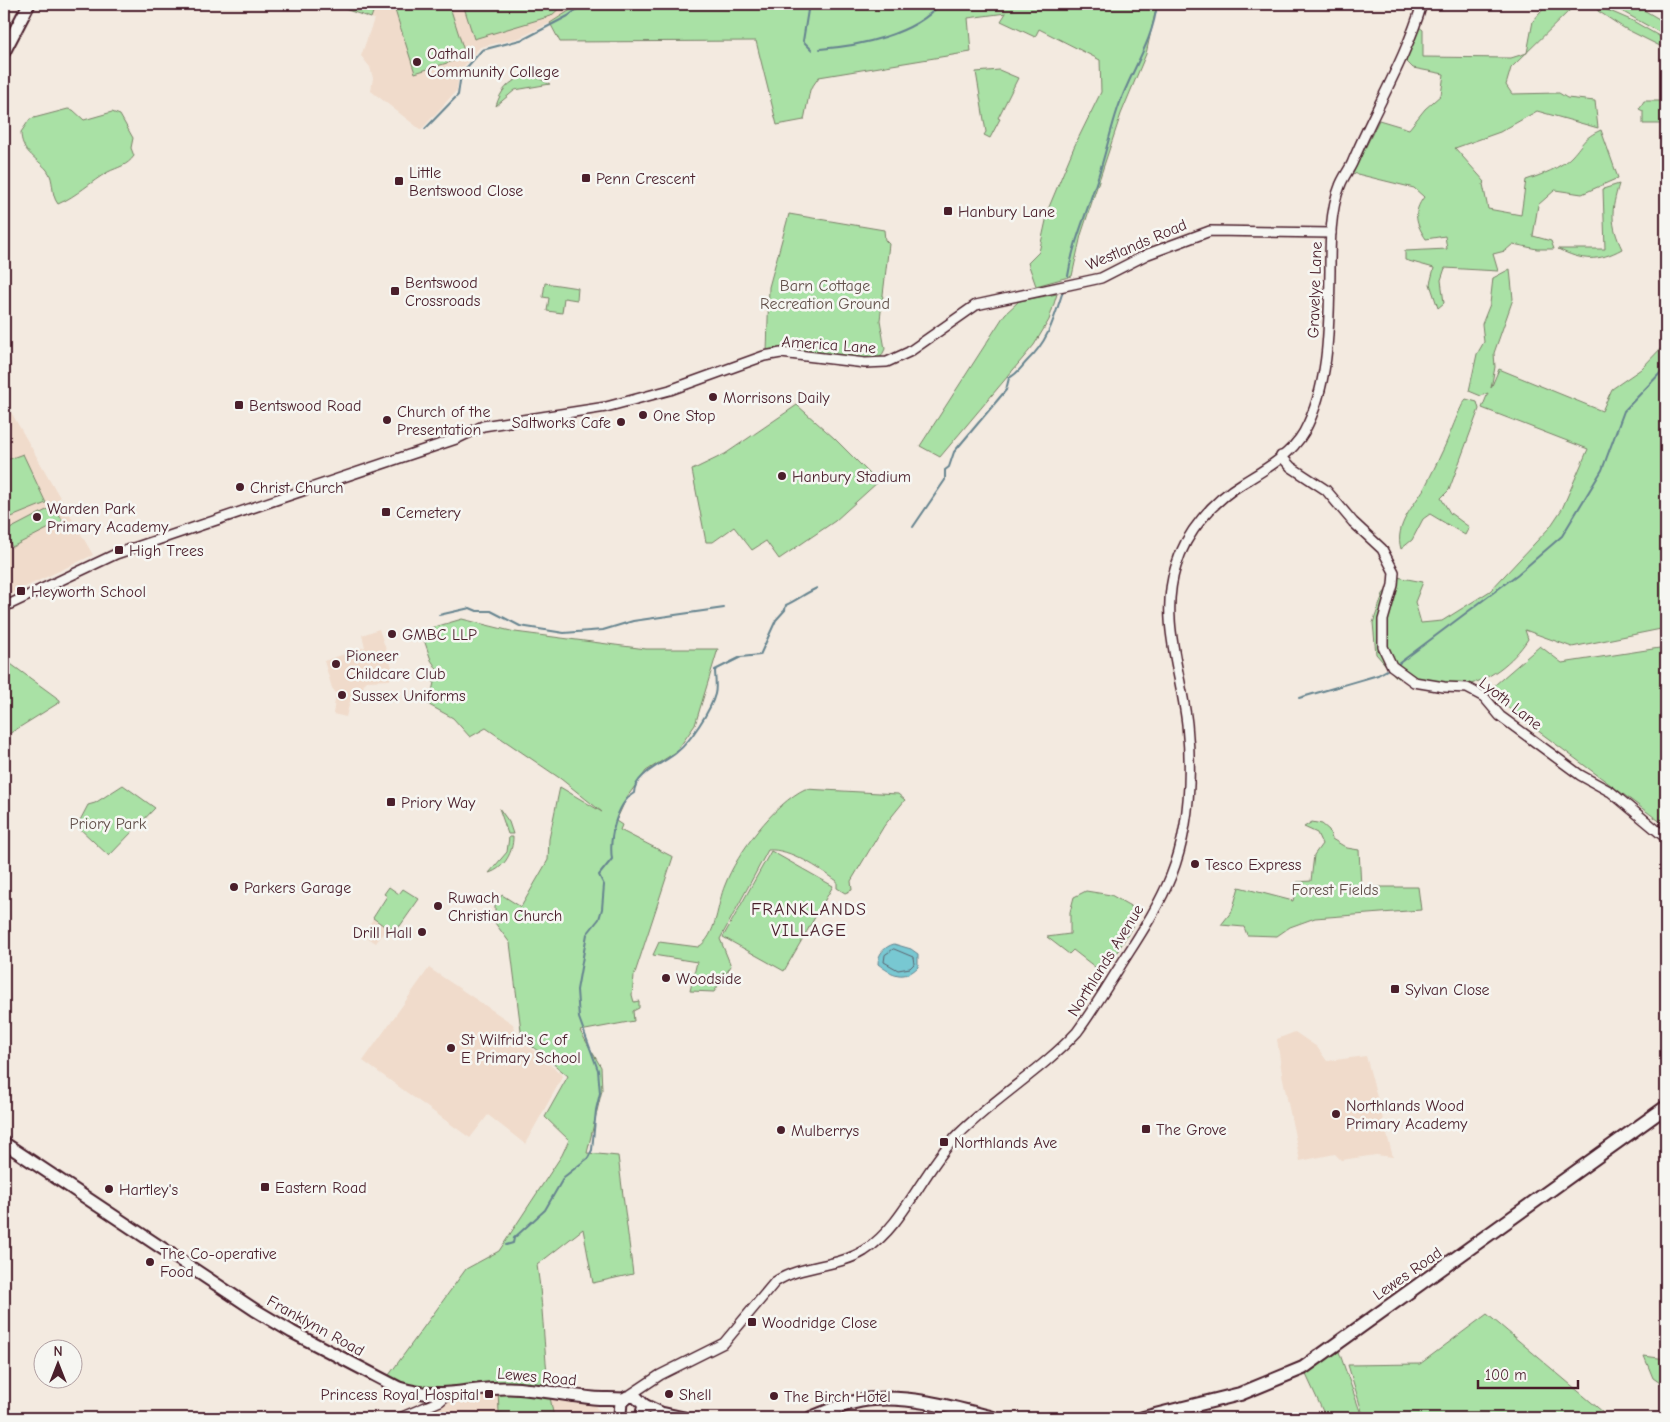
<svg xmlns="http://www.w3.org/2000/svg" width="1670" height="1422" font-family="'Comic Neue',sans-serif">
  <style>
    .built { fill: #f0dbcb }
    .green { fill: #a9e1a5; stroke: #7a8068 }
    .water { fill: #78c8d2; stroke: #66848f }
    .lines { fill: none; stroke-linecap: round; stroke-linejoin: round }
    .shore { stroke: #5c636e; stroke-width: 1 }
    .stream { stroke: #66848f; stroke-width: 2 }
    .minor-casing { stroke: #4a1f2b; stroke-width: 12 }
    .major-casing { stroke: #4a1f2b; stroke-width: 15 }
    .highway-casing { stroke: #4a1f2b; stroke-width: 16 }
    .minor { stroke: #f6f6f2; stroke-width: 9 }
    .major { stroke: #f6f6f2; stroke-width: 11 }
    .highway { stroke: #f6f6f2; stroke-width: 12 }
    .poi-dot { fill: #4a1f2b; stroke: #f6f6f2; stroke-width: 2 }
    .labels { text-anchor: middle; stroke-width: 5; stroke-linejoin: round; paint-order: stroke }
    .poi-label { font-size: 16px; fill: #4a1f2b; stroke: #f6f6f2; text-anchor: start }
    .street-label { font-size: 16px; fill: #4a1f2b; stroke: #f6f6f2 }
    .park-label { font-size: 16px; fill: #62504a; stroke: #f6f6f2 }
    .neighbourhood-label { font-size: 18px; letter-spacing: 1px; fill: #4a1f2b; stroke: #f6f6f2 }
  </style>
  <rect width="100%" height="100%" fill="#f3eae0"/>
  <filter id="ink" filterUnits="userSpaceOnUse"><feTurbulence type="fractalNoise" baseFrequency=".02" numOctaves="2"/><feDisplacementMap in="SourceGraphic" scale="10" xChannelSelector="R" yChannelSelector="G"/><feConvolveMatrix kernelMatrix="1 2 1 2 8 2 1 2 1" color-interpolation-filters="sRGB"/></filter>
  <g filter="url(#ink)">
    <g class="built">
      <polygon points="376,4 580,4 550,23 519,38 480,47 459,72 457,90 421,130 371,91 373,78 370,67 361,56 374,19 371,18"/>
      <polygon points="11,412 93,555 4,597 4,418"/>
      <polygon points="379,629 394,673 390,674 390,680 367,681 364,684 360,703 350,701 346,717 333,714 336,693 332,688 324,661 365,647 362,635"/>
      <polygon points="373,919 387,928 376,943 362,934"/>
      <polygon points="429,968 513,1024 515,1035 563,1076 525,1144 488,1115 470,1138 363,1061"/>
      <polygon points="1295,1032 1317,1047 1327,1061 1366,1056 1393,1157 1376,1155 1341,1160 1335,1154 1300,1161 1282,1074 1277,1039"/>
      <polygon points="468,1392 595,1399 596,1408 615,1418 401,1418"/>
    </g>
    <g class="green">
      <polygon points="330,4 376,4 371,18"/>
      <polygon points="393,4 449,4 466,57 415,73"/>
      <polygon points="463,4 564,4 551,16 474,39"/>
      <polygon points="580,4 1157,4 1146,54 1121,114 1081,235 1072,276 1036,286 1028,263 1039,252 1049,207 1074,147 1101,92 1100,60 1039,29 1035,37 1001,21 1006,13 968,18 971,52 819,77 810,90 804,120 777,125 756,41 560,42 550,23"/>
      <path d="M1548,4H1576L1511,68L1506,85L1512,94L1559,93L1567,98L1595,101L1598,128L1537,111L1500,132L1455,148L1485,182L1483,184L1488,209L1521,215L1526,180C1541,175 1561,168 1572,156C1584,143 1583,138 1601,130L1618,178L1582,194L1555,190L1538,205L1533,236L1551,241L1554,249H1537L1513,244L1505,251L1493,254L1498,271L1445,268L1441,280L1444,303L1438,308L1430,284L1434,268L1405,260V251L1447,249L1445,236L1426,239C1416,224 1412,213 1424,197L1414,188L1353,173L1379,120L1409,129L1425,109L1441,95L1444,74L1413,68L1406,61L1419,27L1423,30V57L1511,58L1527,53L1533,21Z"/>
      <polygon points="1609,4 1622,4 1628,8 1642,9 1666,23 1666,36"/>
      <polygon points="1596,5 1633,21 1666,40 1666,49 1624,28 1598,11"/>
      <polygon points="999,70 1018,78 998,118 1000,119 990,138 984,135 986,132 976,72"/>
      <path d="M524,76H534L550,84L515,90L496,106C501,90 508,82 524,76Z"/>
      <polygon points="1644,101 1666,101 1666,124 1643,124 1643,111 1639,109"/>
      <path d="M68,109L73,110L84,120L112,112L120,115L133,138L131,148L134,156C127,166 118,167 108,172C90,182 77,196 58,204C50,194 55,180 47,170C36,157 21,152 21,132L30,119Z"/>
      <path d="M1619,184C1611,210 1610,224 1622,249C1598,262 1582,261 1558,249H1605L1603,189Z"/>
      <polygon points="789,214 884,230 885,240 889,244 880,320 885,349 881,357 864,361 767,352 769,287"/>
      <path d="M1510,269L1513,299L1494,353L1495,367L1491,388L1499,369L1602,411L1612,389L1641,369L1666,343V628L1572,647L1525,630L1528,639C1513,662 1488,682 1459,687C1447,689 1411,680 1397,678L1376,654L1373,623L1383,594L1397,577L1423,582L1415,602L1421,623L1442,621L1490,591L1550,527L1562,509L1588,449L1482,408L1488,393L1481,396L1469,391L1477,354L1484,342L1482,324L1490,304L1493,278Z"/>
      <polygon points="545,283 578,288 577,300 564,298 562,313 547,311 549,298 543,297"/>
      <polygon points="1057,294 1049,320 1034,345 940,457 920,446 1005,314 1019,301"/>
      <path d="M1466,399L1477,402L1479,409L1449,490L1441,498L1450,513L1469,527L1465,535L1430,514L1423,519L1412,540L1401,549C1394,525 1414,506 1425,487C1431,475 1437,463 1442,452C1447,443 1461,403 1466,399Z"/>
      <polygon points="797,405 834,438 878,482 835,521 779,559 766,541 752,550 734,527 713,542 706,542 692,470 725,454"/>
      <polygon points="23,454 46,503 4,520 4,461"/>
      <polygon points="54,506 63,521 12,547 4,532"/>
      <path d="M462,619L515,632L646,649H718L695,725L676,752L646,771L627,797L616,821L622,825L620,830L673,857L634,976L632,995L634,1002L639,1001V1008L633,1011L634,1021L580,1031L601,1067L602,1090L587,1153L618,1156L633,1274L593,1283L583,1229L537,1265C545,1316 543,1368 554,1418L499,1413L498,1388L447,1395L384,1382L466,1269L499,1251L562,1155L569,1140L545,1117L568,1076L522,1038L510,943L495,923V904L502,895L521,907L548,860L549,839L560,787L602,812L561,779L486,728L470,737L453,718L429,705L437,669L431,660L421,631Z"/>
      <polygon points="1540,646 1562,663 1666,647 1666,826 1518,716 1488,691"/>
      <polygon points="4,659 60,700 60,702 4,737"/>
      <polygon points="123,785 155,808 109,856 77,826 88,805 95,803"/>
      <path d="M805,789L898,794L905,800L884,826L851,881L852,890L845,893L837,888V881C820,869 790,848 768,850L720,939L731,966L714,992L690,991L697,962L653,955L659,942L698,947C717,937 717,903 725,885C737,853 775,803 805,789Z"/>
      <polygon points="499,808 509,822 513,834 508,834"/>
      <polygon points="1312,822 1322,824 1329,830 1332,839 1347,848 1359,850 1361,887 1418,887 1421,910 1315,918 1290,927 1277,936 1247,935 1244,927 1221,925 1232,911 1239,887 1293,901 1297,882 1311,881 1314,855 1322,844 1317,833 1304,827"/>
      <path d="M509,837H513C513,852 505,868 489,873L507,852Z"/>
      <polygon points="771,851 833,886 784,971 723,937"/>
      <polygon points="389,887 399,894 403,889 419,899 400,926 387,928 373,918 387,896 384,894"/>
      <polygon points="1086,891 1111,895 1141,912 1104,974 1073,950 1069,954 1047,937 1070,934 1070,912 1074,897"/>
      <polygon points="1487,1314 1610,1418 1364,1418 1348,1365 1420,1364"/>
      <polygon points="1336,1343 1361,1414 1362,1418 1326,1418 1303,1368"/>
      <polygon points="1644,1356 1666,1359 1666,1387 1653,1378"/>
    </g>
    <path class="water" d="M894,944L911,949L918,954V967C904,981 892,975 878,964C878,954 884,947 894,944Z"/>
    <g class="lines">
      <polygon class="shore" points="894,949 913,957 914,964 910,968 898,970 884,962 885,955"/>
      <g class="stream">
        <polyline points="809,4 803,41 812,50"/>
        <path d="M820,49C859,46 914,35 940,4"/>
        <polyline points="425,129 458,95 461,74 482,50 524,39 568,16 584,4"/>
        <path d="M1068,276C1073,244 1083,223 1093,192C1103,165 1109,135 1118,108C1130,72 1153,42 1157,4"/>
        <path d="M913,527L945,480V470L949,467L954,452L1006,390L1009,378C1019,373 1021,367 1028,360C1049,340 1054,318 1063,291"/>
        <polyline points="439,615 470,608 477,611 491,611 520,626 564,633 603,630 633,621 724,608"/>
        <polyline points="1398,664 1518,574 1562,536 1602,470 1624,411 1666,367"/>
        <polyline points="1299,698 1378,675 1387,670"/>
        <path d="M506,1245L513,1243L514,1238L545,1210L564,1177L588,1158L592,1150L596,1110L600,1093L598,1070L579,1018L577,990L587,934L599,919L602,909L604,885L599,875L612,859C609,839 616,804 634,793C634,774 665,763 677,752C690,742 711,710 715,694C717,687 715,678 715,670L741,657L760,655L776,620L785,610L786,605C797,600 804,594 817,588"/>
      </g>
      <defs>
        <g id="minor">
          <polyline points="1281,456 1291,467 1326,490 1353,522 1382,549 1394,572 1393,585 1383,620 1383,647 1392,666 1414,682 1444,687 1467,688 1484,697 1500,716 1580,775 1611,792 1666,838"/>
          <polyline points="4,607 116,554 456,439 483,426 606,407 670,390 764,356 781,353 865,363 887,362 909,352 976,305 1101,278 1148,254 1210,231 1331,233"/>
          <path d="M627,1397L660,1375L724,1343L775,1282C802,1264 836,1268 864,1251C903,1226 922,1173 954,1139C991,1100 1040,1072 1077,1032C1094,1009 1108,985 1124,960C1141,933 1159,906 1171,876C1190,828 1192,774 1187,724C1181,671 1159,619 1176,566C1186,532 1213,501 1243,483C1264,470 1291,455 1304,432C1330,384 1329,325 1330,271C1330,245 1330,210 1340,186C1343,177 1350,169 1353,161C1375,109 1406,58 1422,4"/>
          <polyline points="400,1418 440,1401 447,1395"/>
        </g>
        <g id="major">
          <polyline points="4,52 29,4"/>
          <path d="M4,1143L255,1310L292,1332L399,1388C441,1401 469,1387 509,1388C538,1389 565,1395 593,1398C603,1399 613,1398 623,1399"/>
          <polyline points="644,1405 661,1413 684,1418"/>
          <polyline points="620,1414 621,1402 627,1397 635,1396 644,1405 641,1417"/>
        </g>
        <g id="highway">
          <path d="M811,1418C831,1410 852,1400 874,1399C914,1396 954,1408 993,1418"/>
          <polyline points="1143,1418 1240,1394 1303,1368 1666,1107"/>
        </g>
      </defs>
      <use href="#minor" class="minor-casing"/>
      <use href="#major" class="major-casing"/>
      <use href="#highway" class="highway-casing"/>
      <use href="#minor" class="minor"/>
      <use href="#major" class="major"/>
      <use href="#highway" class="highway"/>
    </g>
  </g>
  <g class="poi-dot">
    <circle cx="417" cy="62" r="5"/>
    <rect x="581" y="173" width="10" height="10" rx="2.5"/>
    <rect x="394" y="176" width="10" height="10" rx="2.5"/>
    <rect x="943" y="206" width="10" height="10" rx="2.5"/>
    <rect x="390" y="286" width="10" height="10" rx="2.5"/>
    <circle cx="713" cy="397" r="5"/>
    <rect x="234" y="400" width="10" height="10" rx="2.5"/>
    <circle cx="643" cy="415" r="5"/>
    <circle cx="387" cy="420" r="5"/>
    <circle cx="621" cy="422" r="5"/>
    <circle cx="782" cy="476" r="5"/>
    <circle cx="240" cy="487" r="5"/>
    <rect x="381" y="507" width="10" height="10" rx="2.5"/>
    <circle cx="37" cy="517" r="5"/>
    <rect x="114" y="545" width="10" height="10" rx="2.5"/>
    <rect x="16" y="586" width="10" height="10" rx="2.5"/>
    <circle cx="392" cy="634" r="5"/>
    <circle cx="336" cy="664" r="5"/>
    <circle cx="342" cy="695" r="5"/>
    <rect x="386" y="797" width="10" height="10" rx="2.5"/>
    <circle cx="1195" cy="864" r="5"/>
    <circle cx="234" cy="887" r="5"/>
    <circle cx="438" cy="906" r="5"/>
    <circle cx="422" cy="932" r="5"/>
    <circle cx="666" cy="978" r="5"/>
    <rect x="1390" y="984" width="10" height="10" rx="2.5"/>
    <circle cx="451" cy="1048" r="5"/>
    <circle cx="1336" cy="1114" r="5"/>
    <rect x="1141" y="1124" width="10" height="10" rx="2.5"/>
    <circle cx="781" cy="1130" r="5"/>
    <rect x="939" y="1137" width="10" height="10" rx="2.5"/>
    <rect x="260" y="1182" width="10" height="10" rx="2.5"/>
    <circle cx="109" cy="1189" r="5"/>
    <circle cx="150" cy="1262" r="5"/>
    <rect x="747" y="1317" width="10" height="10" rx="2.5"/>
    <rect x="484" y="1389" width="10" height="10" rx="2.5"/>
    <circle cx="669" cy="1394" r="5"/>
    <circle cx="774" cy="1396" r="5"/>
  </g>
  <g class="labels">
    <g class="poi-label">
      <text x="427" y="59">Oathall<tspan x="427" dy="18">Community College</tspan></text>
      <text x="409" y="178">Little<tspan x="409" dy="18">Bentswood Close</tspan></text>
      <text x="596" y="184">Penn Crescent</text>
      <text x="958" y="217">Hanbury Lane</text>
      <text x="405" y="288">Bentswood<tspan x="405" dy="18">Crossroads</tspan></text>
      <text x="723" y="403">Morrisons Daily</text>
      <text x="249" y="411">Bentswood Road</text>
      <text x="397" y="417">Church of the<tspan x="397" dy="18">Presentation</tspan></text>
      <text x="653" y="421">One Stop</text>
      <text x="611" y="428" text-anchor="end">Saltworks Cafe</text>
      <text x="792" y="482">Hanbury Stadium</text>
      <text x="250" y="493">Christ Church</text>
      <text x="47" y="514">Warden Park<tspan x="47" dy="18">Primary Academy</tspan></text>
      <text x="396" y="518">Cemetery</text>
      <text x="129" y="556">High Trees</text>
      <text x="31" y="597">Heyworth School</text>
      <text x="402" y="640">GMBC LLP</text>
      <text x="346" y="661">Pioneer<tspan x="346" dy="18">Childcare Club</tspan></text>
      <text x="352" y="701">Sussex Uniforms</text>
      <text x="401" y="808">Priory Way</text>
      <text x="1205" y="870">Tesco Express</text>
      <text x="244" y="893">Parkers Garage</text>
      <text x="448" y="903">Ruwach<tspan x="448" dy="18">Christian Church</tspan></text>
      <text x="412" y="938" text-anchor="end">Drill Hall</text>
      <text x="676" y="984">Woodside</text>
      <text x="1405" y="995">Sylvan Close</text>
      <text x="461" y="1045">St Wilfrid's C of<tspan x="461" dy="18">E Primary School</tspan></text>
      <text x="1346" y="1111">Northlands Wood<tspan x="1346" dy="18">Primary Academy</tspan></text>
      <text x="1156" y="1135">The Grove</text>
      <text x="791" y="1136">Mulberrys</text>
      <text x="954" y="1148">Northlands Ave</text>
      <text x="275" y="1193">Eastern Road</text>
      <text x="119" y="1195">Hartley's</text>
      <text x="160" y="1259">The Co-operative<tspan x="160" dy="18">Food</tspan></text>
      <text x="762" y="1328">Woodridge Close</text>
      <text x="479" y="1400" text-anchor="end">Princess Royal Hospital</text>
      <text x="679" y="1400">Shell</text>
      <text x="784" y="1402">The Birch Hotel</text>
    </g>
    <g class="street-label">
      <text transform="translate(1136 244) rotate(-23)" y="6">Westlands Road</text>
      <text transform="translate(1314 290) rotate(-88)" y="6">Gravelye Lane</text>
      <text transform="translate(829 344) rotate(4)" y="6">America Lane</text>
      <text transform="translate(1511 703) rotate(38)" y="6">Lyoth Lane</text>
      <text transform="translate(1105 960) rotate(-58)" y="6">Northlands Avenue</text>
      <text transform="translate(1407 1273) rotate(-35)" y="6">Lewes Road</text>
      <text transform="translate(316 1325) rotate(29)" y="6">Franklynn Road</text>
      <text transform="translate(537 1376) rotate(5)" y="6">Lewes Road</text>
    </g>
    <g class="park-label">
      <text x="825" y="291">Barn Cottage<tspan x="825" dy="18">Recreation Ground</tspan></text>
      <text x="108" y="829">Priory Park</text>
      <text x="1335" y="895">Forest Fields</text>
    </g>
    <g class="neighbourhood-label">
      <text x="809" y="915">FRANKLANDS<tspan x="809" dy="21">VILLAGE</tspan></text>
    </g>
  </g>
  <rect width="1670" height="1422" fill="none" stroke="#f6f6f2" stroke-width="20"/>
  <rect x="10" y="10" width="1650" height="1402" fill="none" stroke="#4a1f2b" stroke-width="2" filter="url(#ink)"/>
  <g transform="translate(58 1364)"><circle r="24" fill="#f6f6f2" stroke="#b1a0a2"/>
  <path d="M0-4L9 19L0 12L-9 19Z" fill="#4a1f2b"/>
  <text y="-8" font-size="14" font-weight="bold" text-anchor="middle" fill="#4a1f2b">N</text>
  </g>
  <path d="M1478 1380v8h100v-8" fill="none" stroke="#4a1f2b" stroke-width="2.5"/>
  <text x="1485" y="1380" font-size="15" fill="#4a1f2b" stroke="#f6f6f2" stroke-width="4" paint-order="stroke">100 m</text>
</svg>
